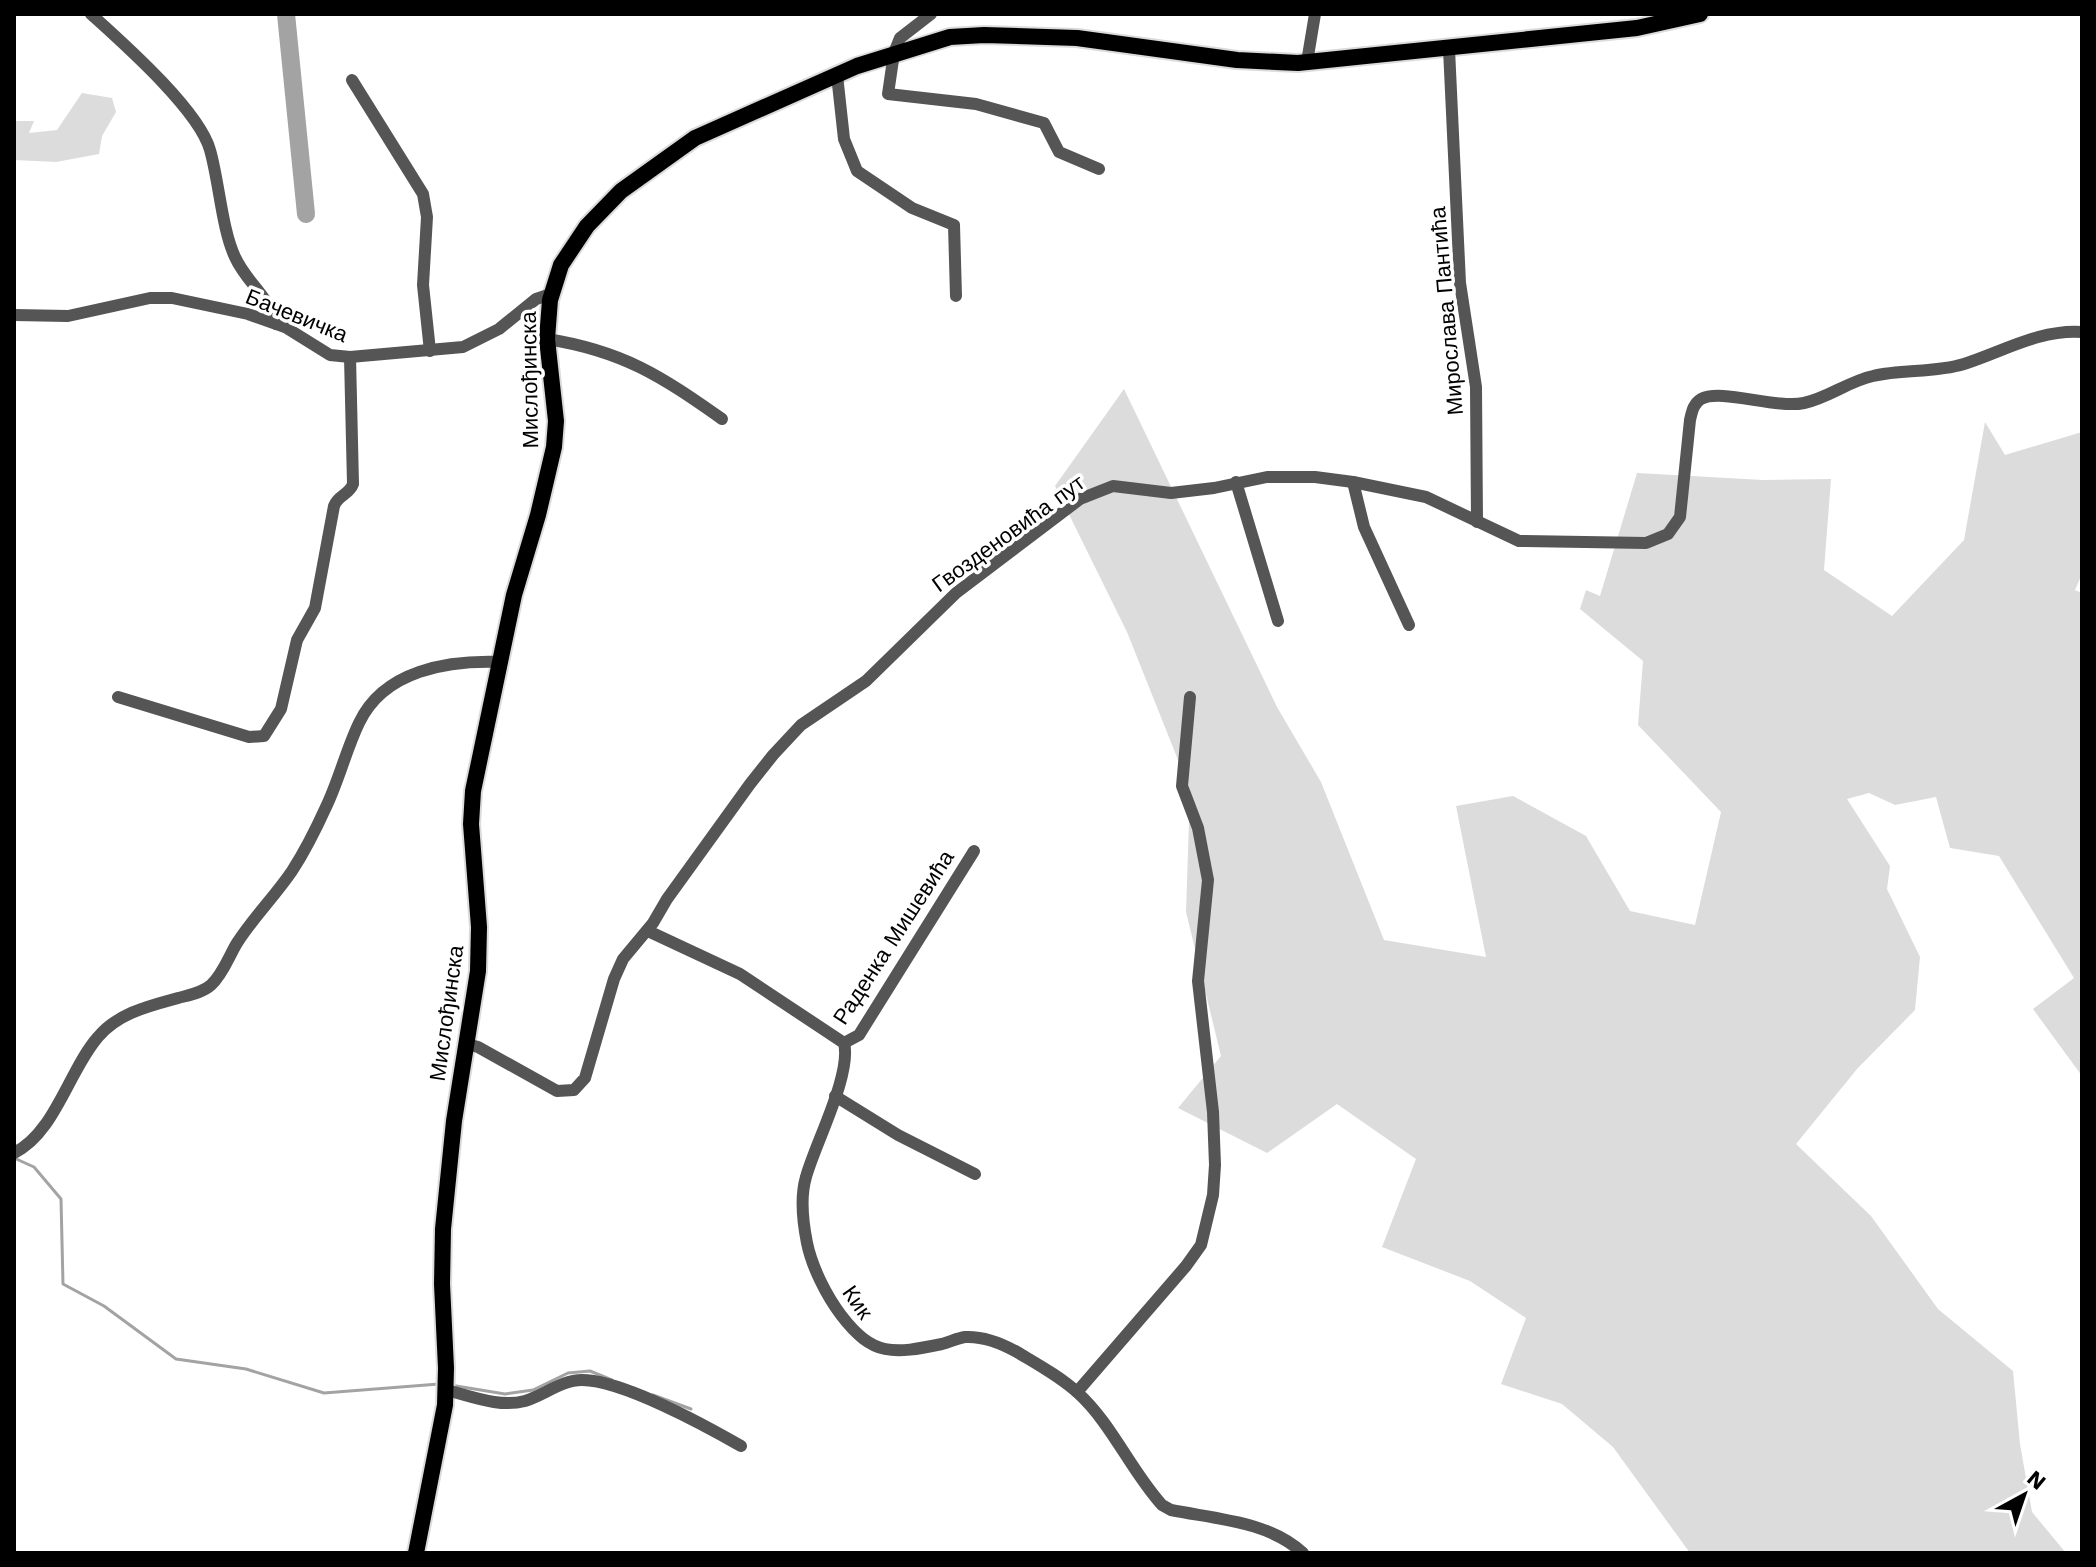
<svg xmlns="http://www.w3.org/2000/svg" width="2096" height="1567" font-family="'Work Sans',sans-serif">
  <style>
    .green { fill: #dcdcdc }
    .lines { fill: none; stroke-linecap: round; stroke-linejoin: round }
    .stream { stroke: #a3a3a3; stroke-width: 3 }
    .river { stroke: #a3a3a3; stroke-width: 18 }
    .major-casing { stroke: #dbdbdb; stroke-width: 20 }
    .minor { stroke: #555; stroke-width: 12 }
    .major { stroke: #000; stroke-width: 16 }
    .labels { text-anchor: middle; stroke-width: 7; stroke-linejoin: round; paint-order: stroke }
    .street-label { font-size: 22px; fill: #000; stroke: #fff }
  </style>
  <rect width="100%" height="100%" fill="#fff"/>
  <g class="green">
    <polygon points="82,93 112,98 116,112 102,136 99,154 56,162 14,160 14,121 34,121 29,133 57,130"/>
    <polygon points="1124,389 1277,707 1321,782 1384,940 1486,957 1456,806 1513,796 1586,836 1630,911 1695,925 1721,812 1638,725 1643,661 1580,609 1586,590 1600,596 1637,473 1763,480 1831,479 1824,570 1892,616 1964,540 1985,422 2005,455 2082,432 2082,574 2075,590 2082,593 2082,1076 2033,1009 2074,978 1999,856 1950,848 1936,797 1895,805 1869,793 1847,799 1890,866 1887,889 1920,957 1915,1010 1857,1069 1796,1144 1871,1216 1938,1309 2013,1371 2020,1444 2032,1512 2066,1553 1690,1553 1613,1447 1562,1404 1501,1384 1526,1318 1470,1281 1382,1247 1416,1159 1337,1104 1267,1153 1178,1108 1221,1056 1186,912 1190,790 1127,632 1055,486"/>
  </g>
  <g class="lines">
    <g class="stream">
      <polyline points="14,1158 34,1167 61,1199 63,1284 104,1306 176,1359 246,1369 324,1393 439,1384"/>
      <polyline points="450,1385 505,1394 533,1390 568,1373 590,1371 612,1380"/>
      <polyline points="653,1395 691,1409"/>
    </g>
    <polyline class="river" points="286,14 306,214"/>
    <defs>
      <polyline id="major" points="416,1553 445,1405 446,1368 442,1284 443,1229 454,1121 478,971 479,927 471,824 473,791 514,595 538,515 554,447 556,421 547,339 550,300 561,265 587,226 621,191 695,138 857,66 950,37 984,35 1077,38 1237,60 1298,63 1637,28 1700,14"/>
    </defs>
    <use href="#major" class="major-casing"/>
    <g class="minor">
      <path d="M91,14C123,43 199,110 210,150C219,181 222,230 235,257C246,282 270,297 276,324"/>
      <polyline points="931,14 900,38 894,53 888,94 976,104 1044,123 1059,152 1099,169"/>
      <polyline points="1449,49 1460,283 1476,387 1477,522"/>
      <polyline points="1307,62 1315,14"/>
      <polyline points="837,75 844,139 857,171 912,208 954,225 956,296"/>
      <polyline points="352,80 423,194 427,217 423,285 430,351"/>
      <polyline points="14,315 68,316 150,298 172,298 248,314 285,327 330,355 350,357 463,347 499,329 536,299 551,294"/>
      <path d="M547,339C623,351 661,376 722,419"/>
      <polyline points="1236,482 1278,621"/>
      <polyline points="1353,482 1364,527 1409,625"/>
      <path d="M118,697L249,737L264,736L281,709L297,640L315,608L334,506C338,495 349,495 353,484L350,357"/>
      <path d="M648,931L740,974L844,1043C852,1074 815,1144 806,1177C800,1197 803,1223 807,1243C812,1267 826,1295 841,1315C873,1357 893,1354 942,1344C950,1342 957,1338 965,1337C984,1336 1001,1343 1017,1352C1037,1364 1061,1377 1078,1393C1112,1424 1131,1471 1162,1505L1171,1510C1216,1519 1268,1521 1303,1553"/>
      <polyline points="844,1043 859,1035 974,851"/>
      <path d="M467,1044L478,1047L557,1091L574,1090L585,1078L614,979L623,959L653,923L667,899L750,784L773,755L801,725L866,681L956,593L1080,499L1113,486L1171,493L1214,488L1267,477H1315L1353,482L1426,497L1519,541L1646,543L1668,534L1680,517L1690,420C1692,412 1693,404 1701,399C1721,388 1775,409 1804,403C1828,398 1849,381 1873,376C1902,369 1935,373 1964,364C2002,352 2040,329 2082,332"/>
      <polyline points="835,1096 898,1135 975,1174"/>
      <path d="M14,1153C55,1133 69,1070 98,1037C118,1013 149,1006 178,998C189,995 202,993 211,985C223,974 229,956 237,943C253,918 275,896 292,871C305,851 316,829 326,807C339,780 346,750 359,723C384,670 448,660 501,662"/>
      <path d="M446,1390C471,1396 499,1408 525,1401C544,1395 562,1380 582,1380C622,1380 706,1426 741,1446"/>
      <polyline points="1077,1392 1186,1266 1201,1245 1213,1195 1215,1165 1213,1112 1198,981 1208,880 1198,828 1182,786 1190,697"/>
    </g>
    <use href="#major" class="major"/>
  </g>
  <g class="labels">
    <g class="street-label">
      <text transform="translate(1446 311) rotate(-95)" y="8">Мирослава Пантића</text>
      <text transform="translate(297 315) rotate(22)" y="8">Бачевичка</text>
      <text transform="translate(529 380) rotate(-91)" y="8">Мислођинска</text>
      <text transform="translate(1008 533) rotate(-36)" y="8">Гвозденовића пут</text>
      <text transform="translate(893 937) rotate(-57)" y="8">Раденка Мишевића</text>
      <text transform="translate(446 1013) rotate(-82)" y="8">Мислођинска</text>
      <text transform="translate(858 1302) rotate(55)" y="8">Кик</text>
    </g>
  </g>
  <rect width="2096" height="1567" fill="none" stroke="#000000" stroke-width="32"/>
  <g transform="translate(2024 1495) rotate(40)" stroke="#ffffff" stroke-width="6" paint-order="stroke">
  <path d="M0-6L14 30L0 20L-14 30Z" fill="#000000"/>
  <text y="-12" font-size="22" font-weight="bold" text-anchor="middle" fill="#000000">N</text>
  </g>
</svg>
